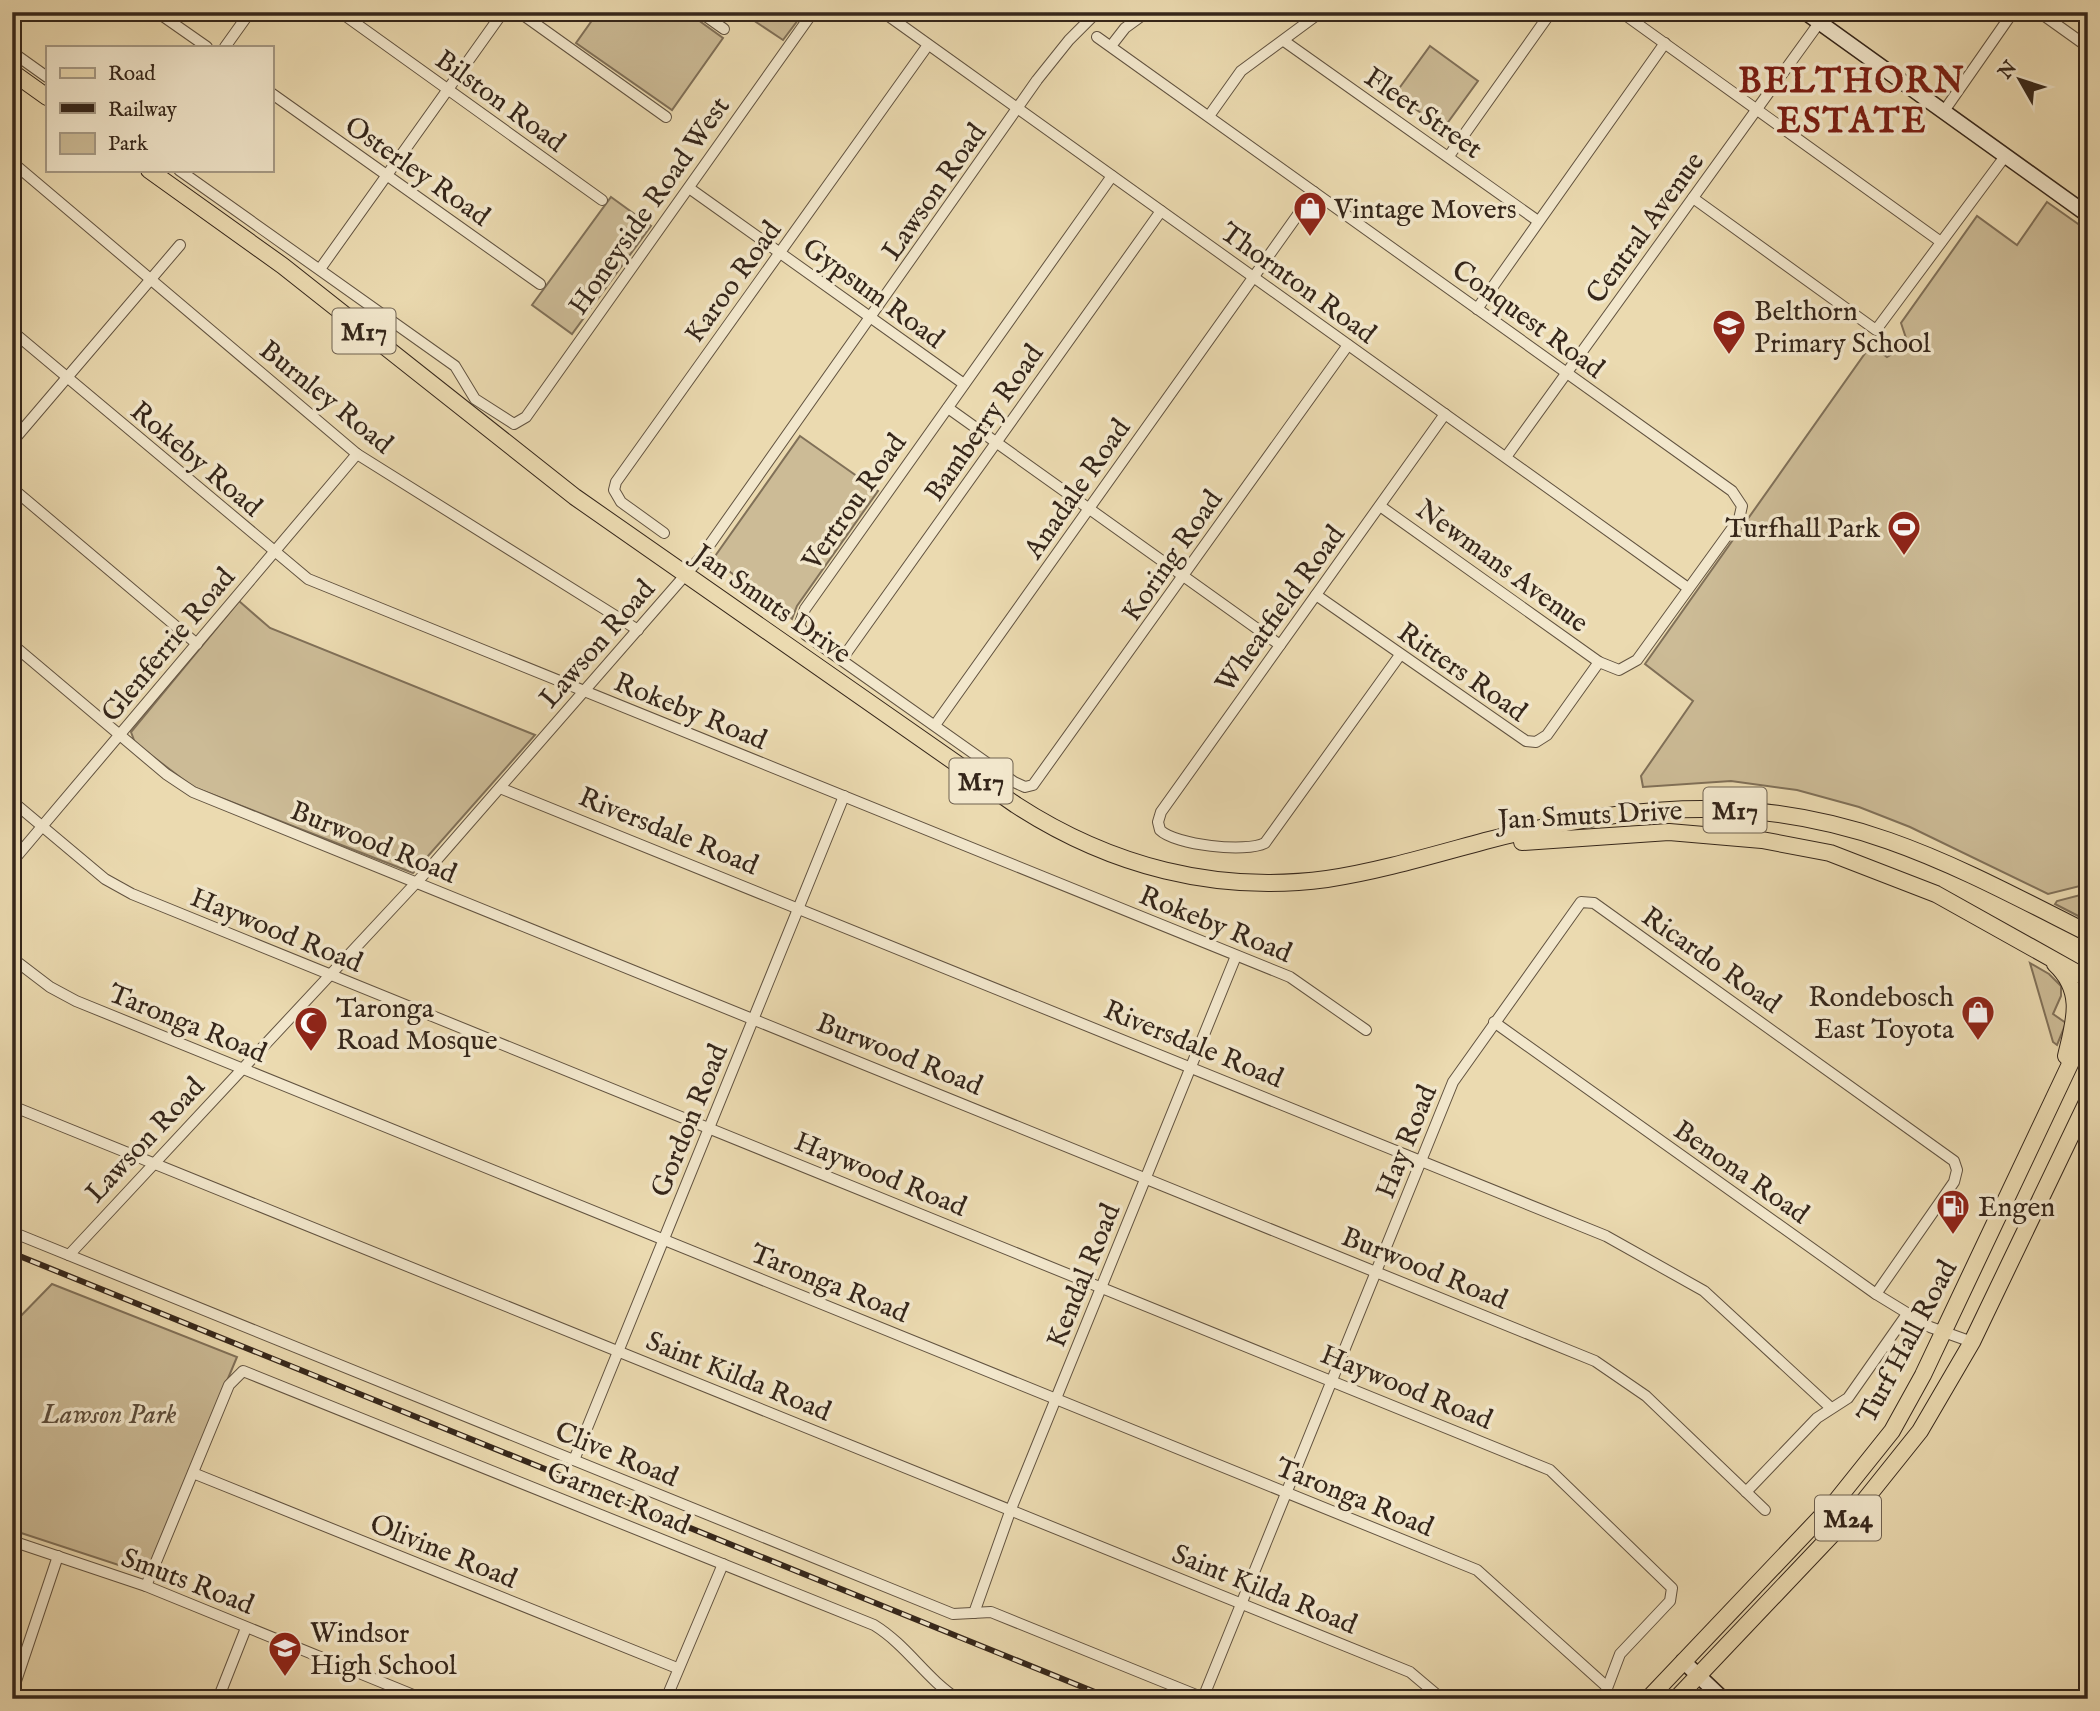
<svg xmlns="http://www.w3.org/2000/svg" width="2100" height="1711" font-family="'IM FELL English',serif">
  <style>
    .green { fill: #ccbb96; stroke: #807058; stroke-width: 2 }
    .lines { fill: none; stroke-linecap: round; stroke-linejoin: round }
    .street-casing { stroke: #625340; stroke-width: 12 }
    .secondary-casing { stroke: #35261a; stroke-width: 17 }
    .primary-casing { stroke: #35261a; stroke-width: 18 }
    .street { stroke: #f2e7cc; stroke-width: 10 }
    .secondary { stroke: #f2e7cc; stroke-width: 14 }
    .primary { stroke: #ebdab0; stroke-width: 16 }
    .rail-casing { stroke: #35261a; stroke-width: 6 }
    .rail { stroke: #f2e7cc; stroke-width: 3.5; stroke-dasharray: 10; stroke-linecap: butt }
    .labels { text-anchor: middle; stroke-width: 7; stroke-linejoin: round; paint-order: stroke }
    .shield { fill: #f2e7cc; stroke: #6e604f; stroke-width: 2 }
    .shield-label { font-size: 26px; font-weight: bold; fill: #35261a }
    .street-label { font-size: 28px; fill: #35261a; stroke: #f2e7cc }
    .poi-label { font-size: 28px; fill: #35261a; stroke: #f2e7cc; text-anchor: start }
    .park-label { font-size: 28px; font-style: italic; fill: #5b4b39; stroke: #f2e7cc }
    .district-label { font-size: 35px; font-weight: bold; letter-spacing: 2px; fill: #7a1f14; stroke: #f2e7cc }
  </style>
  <rect width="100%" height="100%" fill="#ebdab0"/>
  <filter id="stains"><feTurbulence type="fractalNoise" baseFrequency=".00286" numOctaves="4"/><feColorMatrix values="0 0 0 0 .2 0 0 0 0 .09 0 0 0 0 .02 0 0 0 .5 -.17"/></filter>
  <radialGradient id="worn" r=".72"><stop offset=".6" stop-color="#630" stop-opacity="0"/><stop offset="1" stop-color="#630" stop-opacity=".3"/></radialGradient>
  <g class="green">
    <polygon points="598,12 687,12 723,38 672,110 576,43"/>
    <polygon points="741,12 804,12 783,40"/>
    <polygon points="1430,46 1478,81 1443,129 1395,94"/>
    <polygon points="611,197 651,226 572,334 532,305"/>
    <polygon points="2047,202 2088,231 2088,884 2048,894 1910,827 1859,807 1797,790 1731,781 1643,787 1641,776 1693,701 1645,664 1871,345 1887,357 1897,351 1906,338 1901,323 1977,216 2017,245"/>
    <polygon points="800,436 878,491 797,606 792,619 713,559"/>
    <polygon points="239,601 270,628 535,735 413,873 193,787 135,743 131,732"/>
    <polygon points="2088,893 2088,921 2055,904 2057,901"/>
    <polygon points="2030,963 2049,974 2061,986 2061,996 2053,1014 2066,1023 2057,1045 2053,1042"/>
    <polygon points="52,1284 237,1357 146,1574 12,1530 12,1325"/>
  </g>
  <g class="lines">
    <defs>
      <g id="street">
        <polyline points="157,12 207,47"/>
        <polyline points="340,12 602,200"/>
        <polyline points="519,12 666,117"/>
        <polyline points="700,12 724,29"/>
        <polyline points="883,12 1688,588"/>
        <polyline points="1621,12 1941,242"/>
        <polyline points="2039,12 2088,47"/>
        <polyline points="12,13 13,12"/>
        <polyline points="1097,37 1732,491 1742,506 1739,519 1637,660 1619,670 1599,662 1380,506"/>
        <polyline points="1284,41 1538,221"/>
        <polyline points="1111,46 1125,28 1147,12"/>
        <polyline points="225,47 250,12"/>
        <polyline points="12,52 47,77"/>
        <polyline points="271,93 540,284"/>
        <polyline points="1944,111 2013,12"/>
        <polyline points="1209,116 1241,71 1321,12"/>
        <polyline points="1449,156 1551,12"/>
        <polyline points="12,162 357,454 638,630"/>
        <polyline points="179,170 455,366 475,399 514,424 526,417 813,12"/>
        <polyline points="1112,176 805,609 799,626 806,635 1014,782 1025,787 1033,785 1348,345"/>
        <polyline points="689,188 964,384"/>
        <polyline points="1693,198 1876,330 2006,155"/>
        <polyline points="320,269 503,12"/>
        <polyline points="1477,309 1665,43"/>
        <polyline points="12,331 308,579 1290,977 1366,1030"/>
        <polyline points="948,408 1280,645"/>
        <polyline points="12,442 180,245"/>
        <polyline points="1506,457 1819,23"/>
        <polyline points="12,488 197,644"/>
        <polyline points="664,533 621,502 614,490 616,482 928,45"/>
        <polyline points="1316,595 1526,741 1536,742 1547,735 1599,662"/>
        <polyline points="12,644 166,774 193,792 1595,1361 1646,1396 1765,1510"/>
        <path d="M1400,655L1265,843C1246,853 1175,845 1160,830L1158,822L1161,812L1445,414"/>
        <polyline points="842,659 1161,211"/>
        <polyline points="935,725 1314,192"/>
        <polyline points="500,788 1606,1236 1704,1291 1831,1408"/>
        <polyline points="12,801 105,879 132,894 1550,1470 1672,1588 1670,1601 1620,1654 1603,1699"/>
        <polyline points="12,862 357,454"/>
        <polyline points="12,958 50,987 76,1001 1477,1570 1606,1686"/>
        <polyline points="1494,1022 1876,1294 1930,1327 1972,1342"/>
        <polyline points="12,1106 1410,1672 1442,1699"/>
        <polyline points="12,1232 953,1614 991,1612 1206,1699"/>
        <polyline points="69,1255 427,871 701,557 1037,80 1069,40 1097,12"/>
        <polyline points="574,1460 844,796"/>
        <polyline points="193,1473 677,1668"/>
        <polyline points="1746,1492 1817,1418 1848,1398 1907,1314"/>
        <polyline points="12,1541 146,1586 423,1699"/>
        <path d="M146,1586L229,1385L243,1371L874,1625C908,1646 926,1679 958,1699"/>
        <polyline points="974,1613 1011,1509 1236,956"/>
        <polyline points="12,1693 58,1556"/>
        <polyline points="1203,1698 1453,1082 1581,902 1594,903 1954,1161 1957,1170 1954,1182 1876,1294"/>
        <polyline points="218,1699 246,1628"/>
        <polyline points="666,1699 723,1564"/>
      </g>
      <g id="secondary">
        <polyline points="1805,12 2088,215"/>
        <polyline points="1683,1661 1723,1699"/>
      </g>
      <g id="primary">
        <polyline points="12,72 47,97"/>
        <path d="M149,170L283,266L575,497L1016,805C1110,866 1216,894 1327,879C1380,871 1433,855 1485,841C1555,823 1629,809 1702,809C1854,808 1957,867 2088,933"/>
        <polyline points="1522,842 1669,832 1762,840 1830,853 1936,894 2088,979"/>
        <path d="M2055,964C2085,992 2074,1022 2066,1056"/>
        <polyline points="1648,1699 1836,1501 1892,1431 1923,1375 2088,1026"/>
        <polyline points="1676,1699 1864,1501 1920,1431 1972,1342 2088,1100"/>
      </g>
    </defs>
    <use href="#street" class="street-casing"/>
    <use href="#secondary" class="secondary-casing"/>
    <use href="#primary" class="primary-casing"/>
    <use href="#street" class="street"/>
    <use href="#secondary" class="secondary"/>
    <use href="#primary" class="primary"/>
    <defs>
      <polyline id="rail" points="12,1253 1112,1699"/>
    </defs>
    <use href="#rail" class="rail-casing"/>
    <use href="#rail" class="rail"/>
  </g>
  <defs>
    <symbol id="shop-pin" viewBox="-11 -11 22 30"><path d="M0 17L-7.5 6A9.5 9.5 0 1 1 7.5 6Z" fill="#8f2418" stroke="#f2e7cc"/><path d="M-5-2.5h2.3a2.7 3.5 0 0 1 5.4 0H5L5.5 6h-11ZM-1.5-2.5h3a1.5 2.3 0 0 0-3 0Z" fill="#fff"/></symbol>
    <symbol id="school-pin" viewBox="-11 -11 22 30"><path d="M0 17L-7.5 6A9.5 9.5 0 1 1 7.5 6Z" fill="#8f2418" stroke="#f2e7cc"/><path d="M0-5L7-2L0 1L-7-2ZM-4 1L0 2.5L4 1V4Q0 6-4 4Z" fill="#fff"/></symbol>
    <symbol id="stadium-pin" viewBox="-11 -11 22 30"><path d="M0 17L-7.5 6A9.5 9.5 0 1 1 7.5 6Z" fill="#8f2418" stroke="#f2e7cc"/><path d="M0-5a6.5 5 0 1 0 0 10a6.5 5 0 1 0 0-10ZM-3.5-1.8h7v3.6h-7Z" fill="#fff"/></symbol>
    <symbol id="mosque-pin" viewBox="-11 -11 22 30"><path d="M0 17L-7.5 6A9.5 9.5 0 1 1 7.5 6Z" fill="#8f2418" stroke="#f2e7cc"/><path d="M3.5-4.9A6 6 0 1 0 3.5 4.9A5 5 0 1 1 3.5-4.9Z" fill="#fff"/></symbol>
    <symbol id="fuel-pin" viewBox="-11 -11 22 30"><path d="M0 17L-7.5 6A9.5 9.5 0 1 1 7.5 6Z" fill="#8f2418" stroke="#f2e7cc"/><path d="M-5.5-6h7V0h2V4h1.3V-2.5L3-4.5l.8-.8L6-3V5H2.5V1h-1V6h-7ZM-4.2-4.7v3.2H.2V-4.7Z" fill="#fff"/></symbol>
  </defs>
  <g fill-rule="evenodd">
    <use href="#shop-pin" x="1291" y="189" width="38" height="52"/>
    <use href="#school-pin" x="1710" y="307" width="38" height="52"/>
    <use href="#stadium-pin" x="1885" y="508" width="38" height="52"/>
    <use href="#shop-pin" x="1959" y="993" width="38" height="52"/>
    <use href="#mosque-pin" x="292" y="1004" width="38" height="52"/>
    <use href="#fuel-pin" x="1934" y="1187" width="38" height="52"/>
    <use href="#school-pin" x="266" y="1629" width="38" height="52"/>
  </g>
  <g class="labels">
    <g class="shield">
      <rect x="332.5" y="308.5" width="63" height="45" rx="5"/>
      <rect x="949.5" y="758.5" width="63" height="45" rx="5"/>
      <rect x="1703.5" y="787.5" width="63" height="45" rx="5"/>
      <rect x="1815" y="1495.5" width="66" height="45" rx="5"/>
    </g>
    <g class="shield-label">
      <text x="364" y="340">M17</text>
      <text x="981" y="790">M17</text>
      <text x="1735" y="819">M17</text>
      <text x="1848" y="1527">M24</text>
    </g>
    <g class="street-label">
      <text transform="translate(501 100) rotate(36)" y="10">Bilston Road</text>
      <text transform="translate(1424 112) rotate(35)" y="10">Fleet Street</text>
      <text transform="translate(418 170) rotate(35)" y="10">Osterley Road</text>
      <text transform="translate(933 191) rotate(-55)" y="10">Lawson Road</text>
      <text transform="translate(648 205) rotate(-55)" y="10">Honeyside Road West</text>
      <text transform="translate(1644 227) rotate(-54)" y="10">Central Avenue</text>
      <text transform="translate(732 281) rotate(-54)" y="10">Karoo Road</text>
      <text transform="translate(1299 282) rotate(36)" y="10">Thornton Road</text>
      <text transform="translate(874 292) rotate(36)" y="10">Gypsum Road</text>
      <text transform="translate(1529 318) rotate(36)" y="10">Conquest Road</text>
      <text transform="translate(327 396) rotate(39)" y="10">Burnley Road</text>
      <text transform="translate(983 422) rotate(-55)" y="10">Bamberry Road</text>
      <text transform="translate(197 458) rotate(40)" y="10">Rokeby Road</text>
      <text transform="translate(1076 488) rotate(-55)" y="10">Anadale Road</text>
      <text transform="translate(853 501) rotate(-55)" y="10">Vertrou Road</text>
      <text transform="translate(1171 555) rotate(-55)" y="10">Koring Road</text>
      <text transform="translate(1503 565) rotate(36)" y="10">Newmans Avenue</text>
      <text transform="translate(773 603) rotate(35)" y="10">Jan Smuts Drive</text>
      <text transform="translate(1279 608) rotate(-54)" y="10">Wheatfield Road</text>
      <text transform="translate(596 643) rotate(-49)" y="10">Lawson Road</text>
      <text transform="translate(167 644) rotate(-50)" y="10">Glenferrie Road</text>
      <text transform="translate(1463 671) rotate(35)" y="10">Ritters Road</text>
      <text transform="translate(691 710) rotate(22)" y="10">Rokeby Road</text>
      <text transform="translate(1590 814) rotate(-3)" y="10">Jan Smuts Drive</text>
      <text transform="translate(669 830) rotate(22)" y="10">Riversdale Road</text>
      <text transform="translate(374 841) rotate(22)" y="10">Burwood Road</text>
      <text transform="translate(1216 923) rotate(22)" y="10">Rokeby Road</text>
      <text transform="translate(277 929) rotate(22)" y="10">Haywood Road</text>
      <text transform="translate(1712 959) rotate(35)" y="10">Ricardo Road</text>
      <text transform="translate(188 1022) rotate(22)" y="10">Taronga Road</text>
      <text transform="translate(1194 1043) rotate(22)" y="10">Riversdale Road</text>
      <text transform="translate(900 1053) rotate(22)" y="10">Burwood Road</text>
      <text transform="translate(688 1120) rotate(-68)" y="10">Gordon Road</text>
      <text transform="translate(144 1139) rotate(-47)" y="10">Lawson Road</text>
      <text transform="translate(1405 1141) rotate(-68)" y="10">Hay Road</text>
      <text transform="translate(1742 1171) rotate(35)" y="10">Benona Road</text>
      <text transform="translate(881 1173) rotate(22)" y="10">Haywood Road</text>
      <text transform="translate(1425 1267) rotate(22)" y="10">Burwood Road</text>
      <text transform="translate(1082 1275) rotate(-68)" y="10">Kendal Road</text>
      <text transform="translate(830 1282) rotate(22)" y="10">Taronga Road</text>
      <text transform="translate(1906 1341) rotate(-62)" y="10">Turf Hall Road</text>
      <text transform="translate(739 1375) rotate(22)" y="10">Saint Kilda Road</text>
      <text transform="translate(1407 1386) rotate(22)" y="10">Haywood Road</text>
      <text transform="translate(617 1453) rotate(22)" y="10">Clive Road</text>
      <text transform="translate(1355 1496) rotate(22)" y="10">Taronga Road</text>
      <text transform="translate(619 1497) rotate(22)" y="10">Garnet Road</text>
      <text transform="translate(444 1550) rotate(22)" y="10">Olivine Road</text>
      <text transform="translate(188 1580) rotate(21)" y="10">Smuts Road</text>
      <text transform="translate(1265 1588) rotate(22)" y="10">Saint Kilda Road</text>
    </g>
    <g class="poi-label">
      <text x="1334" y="218">Vintage Movers</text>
      <text x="1754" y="320">Belthorn<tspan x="1754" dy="32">Primary School</tspan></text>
      <text x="1880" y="537" text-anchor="end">Turfhall Park</text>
      <text x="1954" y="1006" text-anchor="end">Rondebosch<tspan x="1954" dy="32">East Toyota</tspan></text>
      <text x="336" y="1017">Taronga<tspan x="336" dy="32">Road Mosque</tspan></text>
      <text x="1978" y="1216">Engen</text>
      <text x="310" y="1642">Windsor<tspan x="310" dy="32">High School</tspan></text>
    </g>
    <g class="park-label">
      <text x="109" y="1423">Lawson Park</text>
    </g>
    <g class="district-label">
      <text x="1852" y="92">BELTHORN<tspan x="1852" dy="40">ESTATE</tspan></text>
    </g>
  </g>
  <rect width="2100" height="1711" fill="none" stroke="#ebdab0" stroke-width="42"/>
  <rect x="14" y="14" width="2072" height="1683" fill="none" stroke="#35261a" stroke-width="3.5"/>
  <rect x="21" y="21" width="2058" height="1669" fill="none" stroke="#35261a" stroke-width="2"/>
  <rect x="46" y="46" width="228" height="126" fill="#f2e7cc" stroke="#a69a85" stroke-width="2"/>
  <rect x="60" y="68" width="35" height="10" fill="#ebdab0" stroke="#a69a85" stroke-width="2"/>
  <text x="108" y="80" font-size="21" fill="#35261a">Road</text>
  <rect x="60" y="103" width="35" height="10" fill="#35261a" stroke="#a69a85" stroke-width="2"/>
  <text x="108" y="116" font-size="21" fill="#35261a">Railway</text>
  <rect x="60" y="133" width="35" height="21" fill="#ccbb96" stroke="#a69a85" stroke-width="2"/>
  <text x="108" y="150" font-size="21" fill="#35261a">Park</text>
  <g transform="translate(2020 80) rotate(309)" stroke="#f2e7cc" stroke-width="5" paint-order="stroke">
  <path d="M0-5L12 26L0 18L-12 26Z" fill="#35261a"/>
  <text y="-10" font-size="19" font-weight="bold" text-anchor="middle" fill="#35261a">N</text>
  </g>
  <rect width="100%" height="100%" filter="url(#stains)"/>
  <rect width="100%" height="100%" fill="url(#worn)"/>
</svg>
